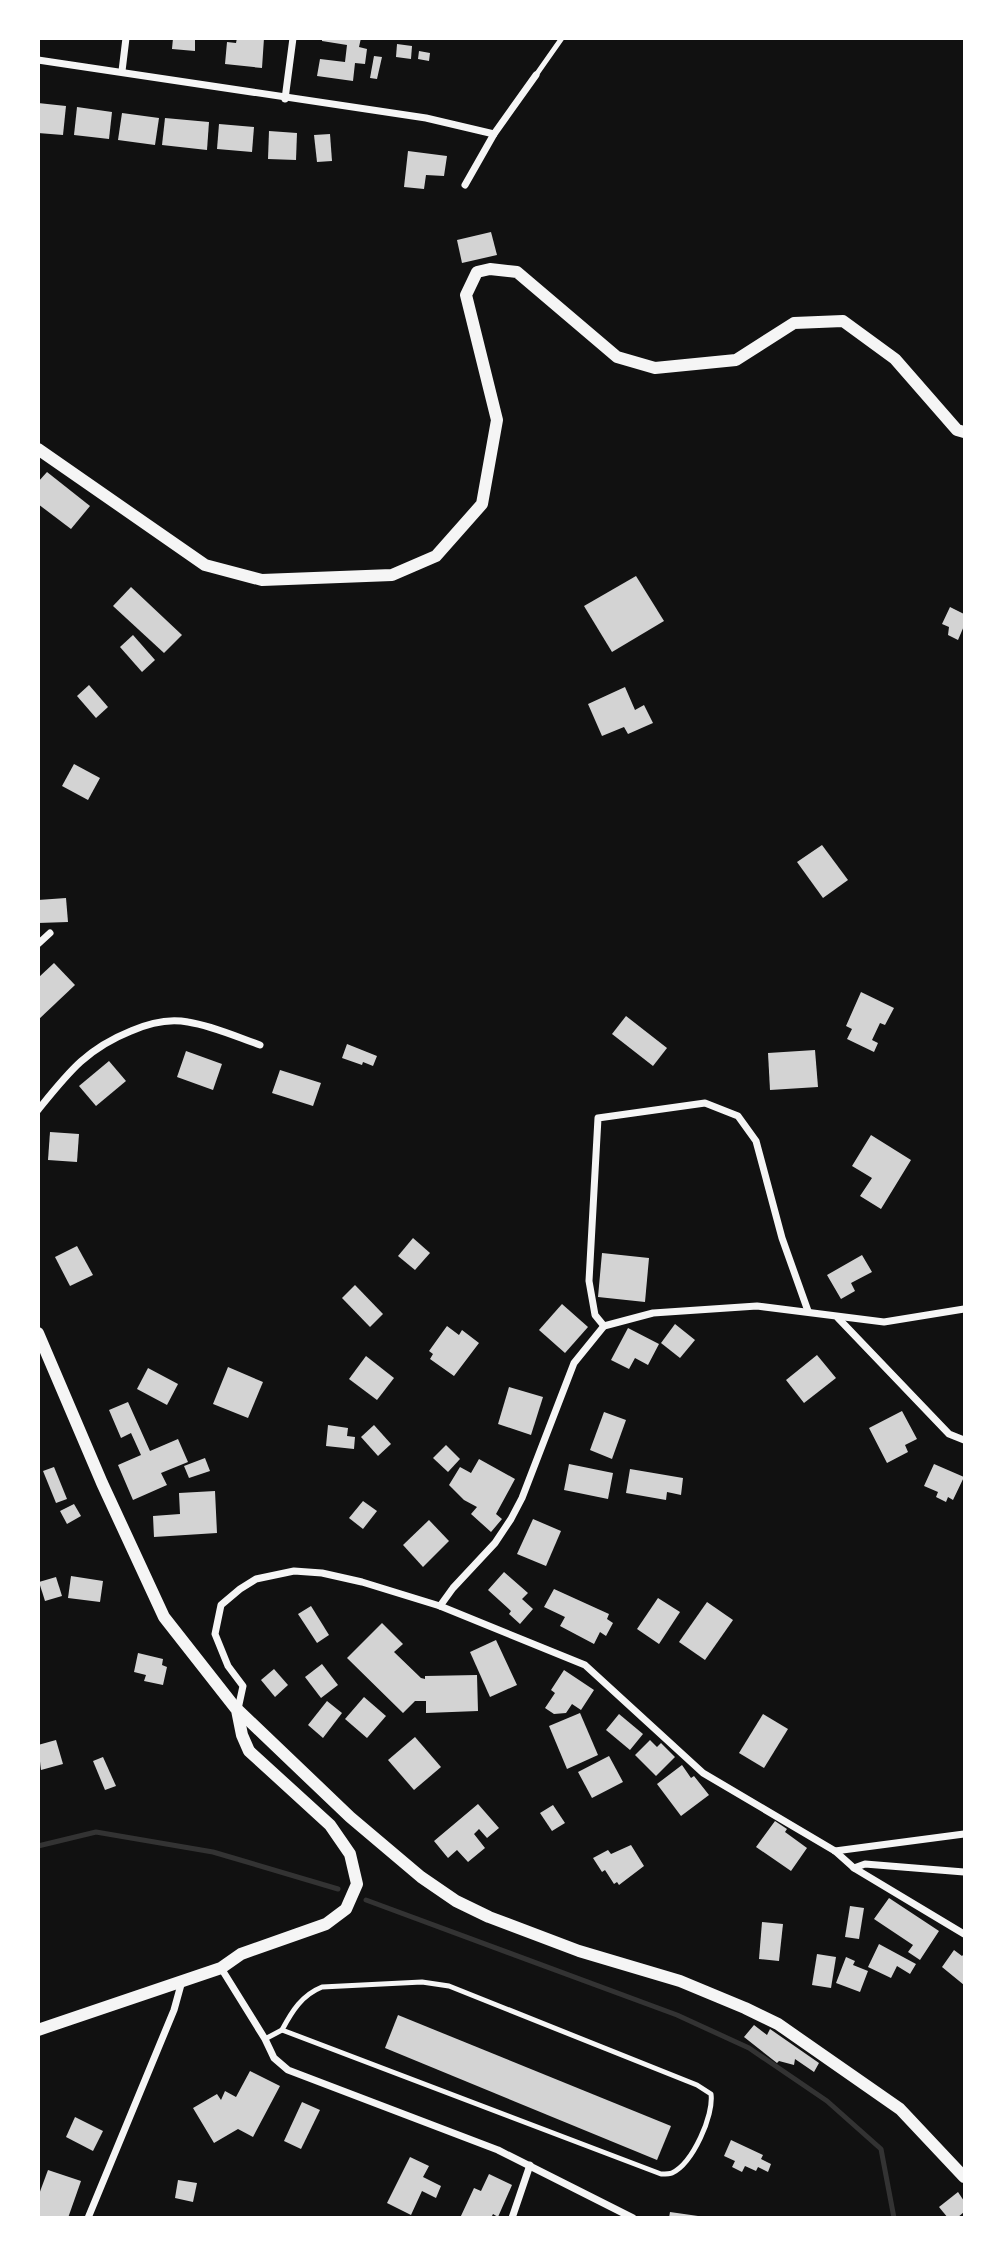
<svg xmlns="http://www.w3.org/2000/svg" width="1003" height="2256" font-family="Poppins,sans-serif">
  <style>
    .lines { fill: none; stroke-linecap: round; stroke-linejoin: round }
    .stream { stroke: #333; stroke-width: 5 }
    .building { fill: #d3d3d3 }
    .service { stroke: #f5f5f5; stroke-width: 5 }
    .minor { stroke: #f5f5f5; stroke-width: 7 }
    .tertiary { stroke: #f5f5f5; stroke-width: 12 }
  </style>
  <rect width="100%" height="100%" fill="#111"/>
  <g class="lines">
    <g class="stream">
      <polyline points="38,1846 96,1832 213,1852 338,1889"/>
      <polyline points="366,1900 677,2015 749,2048 827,2101 881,2149 894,2218"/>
    </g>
  </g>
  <g class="building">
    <polygon points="173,38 195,38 195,51 172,49"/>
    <polygon points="237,38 264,38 262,68 225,64 227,42 236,43"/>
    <polygon points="322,38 361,38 359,47 367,49 365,64 355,63 353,81 317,76 320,59 345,62 347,45 322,41"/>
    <polygon points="397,44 412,46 411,59 396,57"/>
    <polygon points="419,51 430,53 429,61 418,59"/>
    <polygon points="374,56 382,57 377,79 370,78"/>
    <polygon points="38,103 66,106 63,135 38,133"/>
    <polygon points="77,107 112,112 109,139 74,135"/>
    <polygon points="122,113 159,118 155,145 118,140"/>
    <polygon points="165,118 209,122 207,150 162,145"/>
    <polygon points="219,124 254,127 252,152 217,149"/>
    <polygon points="269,131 297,133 296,160 268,159"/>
    <polygon points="330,134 332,161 317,162 314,135"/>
    <polygon points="408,151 447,156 444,176 426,175 424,189 404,187"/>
    <polygon points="491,232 497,255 462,263 457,240"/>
    <polygon points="47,472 90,506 71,529 38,504 38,482"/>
    <polygon points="636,576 664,621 612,652 584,606"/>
    <polygon points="131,587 182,635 164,653 113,606"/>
    <polygon points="950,607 964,614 964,626 958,640 948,635 949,627 942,624"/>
    <polygon points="133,635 155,660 142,672 120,647"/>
    <polygon points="89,685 108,707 96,718 77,696"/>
    <polygon points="625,687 635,710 644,705 653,723 628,734 624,727 602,736 588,704"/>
    <polygon points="74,764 100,778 88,800 62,786"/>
    <polygon points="822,845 848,880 823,898 797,862"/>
    <polygon points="66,898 68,922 38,923 38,900"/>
    <polygon points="54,963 75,985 38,1020 38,978"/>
    <polygon points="861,992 894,1008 885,1025 880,1023 872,1040 878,1043 874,1052 847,1039 852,1029 846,1026"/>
    <polygon points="626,1016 667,1048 653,1066 612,1034"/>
    <polygon points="347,1044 377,1056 373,1066 363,1062 362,1065 342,1058"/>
    <polygon points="815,1050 818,1087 770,1090 768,1053"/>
    <polygon points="186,1051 222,1064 213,1090 177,1077"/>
    <polygon points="109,1061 126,1081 96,1106 79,1086"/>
    <polygon points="280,1070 321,1083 313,1106 272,1093"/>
    <polygon points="50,1132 79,1134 77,1162 48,1160"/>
    <polygon points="871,1135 911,1160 881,1209 860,1196 872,1178 852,1166"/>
    <polygon points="413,1238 430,1253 415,1270 398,1256"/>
    <polygon points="77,1246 93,1275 70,1286 55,1257"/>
    <polygon points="602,1253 649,1258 645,1302 598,1297"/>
    <polygon points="862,1255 872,1272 851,1283 855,1291 841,1299 827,1275"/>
    <polygon points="355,1285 383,1314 370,1327 342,1298"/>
    <polygon points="562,1304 588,1327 565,1353 539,1330"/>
    <polygon points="675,1324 695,1340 680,1358 661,1343"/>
    <polygon points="447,1326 459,1335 462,1330 479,1343 454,1376 430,1359 433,1354 429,1351"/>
    <polygon points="628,1328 659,1344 648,1365 635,1358 629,1369 611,1360"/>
    <polygon points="817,1355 836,1378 804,1403 786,1380"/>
    <polygon points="366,1356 394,1378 377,1400 349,1379"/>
    <polygon points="228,1367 263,1382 248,1418 213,1404"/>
    <polygon points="148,1368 178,1384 167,1405 137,1389"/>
    <polygon points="509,1387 543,1397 531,1435 498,1424"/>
    <polygon points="128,1402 150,1451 178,1439 188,1462 161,1473 167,1485 133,1500 118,1465 141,1455 131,1433 121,1438 109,1410"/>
    <polygon points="902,1411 917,1439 905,1445 908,1452 887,1463 869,1428"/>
    <polygon points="604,1412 626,1420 612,1459 590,1450"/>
    <polygon points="328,1425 348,1428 347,1436 355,1437 354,1449 326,1446"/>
    <polygon points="374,1425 391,1444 378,1456 361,1437"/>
    <polygon points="446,1445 460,1459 448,1472 433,1458"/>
    <polygon points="205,1458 210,1471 189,1478 184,1466"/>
    <polygon points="479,1459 515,1479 496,1514 502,1519 491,1532 471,1514 477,1507 464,1500 449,1485 460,1467 471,1473"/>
    <polygon points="569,1464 613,1473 608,1499 564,1490"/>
    <polygon points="934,1464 964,1477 953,1500 948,1497 946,1502 936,1497 938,1492 924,1486"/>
    <polygon points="54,1467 67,1499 56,1503 43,1471"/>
    <polygon points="630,1469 683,1478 681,1495 667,1492 666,1500 626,1493"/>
    <polygon points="215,1491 217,1533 154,1537 153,1516 180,1514 179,1493"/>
    <polygon points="363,1501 377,1511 363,1529 349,1518"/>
    <polygon points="74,1504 81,1516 67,1524 60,1511"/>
    <polygon points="533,1519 561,1531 546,1566 517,1554"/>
    <polygon points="429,1520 449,1541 423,1567 403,1545"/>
    <polygon points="504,1572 528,1593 522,1599 533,1609 520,1624 509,1614 511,1611 488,1590"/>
    <polygon points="71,1576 103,1581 100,1602 68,1598"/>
    <polygon points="56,1577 62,1596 45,1601 39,1582"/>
    <polygon points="554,1589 609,1614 607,1619 613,1623 606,1636 600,1632 594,1644 560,1626 565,1617 544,1607"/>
    <polygon points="658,1598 680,1612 659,1644 637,1629"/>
    <polygon points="707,1602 733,1620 705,1660 679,1642"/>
    <polygon points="311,1606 329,1635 317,1643 298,1614"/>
    <polygon points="382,1623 403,1644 394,1652 421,1678 425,1679 425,1676 477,1675 478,1711 426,1713 426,1701 415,1701 403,1713 347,1658"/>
    <polygon points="496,1640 517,1685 490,1697 470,1652"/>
    <polygon points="138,1653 163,1659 162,1665 167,1667 163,1685 144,1681 146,1675 134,1672"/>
    <polygon points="322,1664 338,1685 321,1698 305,1677"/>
    <polygon points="274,1669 288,1685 275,1697 261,1680"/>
    <polygon points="564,1670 594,1690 581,1710 572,1704 566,1713 554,1714 545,1708 555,1693 551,1690"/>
    <polygon points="364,1697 386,1716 367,1738 345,1719"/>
    <polygon points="327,1701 342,1713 323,1738 308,1725"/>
    <polygon points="580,1713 598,1755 567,1769 549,1726"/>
    <polygon points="619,1714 643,1734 630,1750 606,1730"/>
    <polygon points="763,1714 788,1729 764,1768 739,1753"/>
    <polygon points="415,1737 441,1767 414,1790 388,1760"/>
    <polygon points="56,1740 63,1764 41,1770 38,1745"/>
    <polygon points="650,1740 657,1747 661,1743 675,1757 656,1776 635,1755"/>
    <polygon points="609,1756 623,1782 592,1798 578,1772"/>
    <polygon points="103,1757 116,1786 105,1790 93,1761"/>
    <polygon points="682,1765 691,1778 694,1776 709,1795 681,1816 657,1784"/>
    <polygon points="478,1804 499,1828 487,1838 479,1829 474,1834 485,1848 468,1862 457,1850 448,1858 434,1841"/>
    <polygon points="553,1805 565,1823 552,1831 540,1813"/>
    <polygon points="775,1821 787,1829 785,1832 807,1848 791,1871 756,1847"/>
    <polygon points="631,1845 644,1866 619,1885 617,1882 614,1884 605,1870 602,1872 593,1858 608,1850 611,1854"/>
    <polygon points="889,1898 939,1931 920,1960 908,1952 913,1945 874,1919"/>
    <polygon points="850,1906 864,1908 859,1939 845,1937"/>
    <polygon points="762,1922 783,1924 779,1961 759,1959"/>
    <polygon points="879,1944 916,1964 910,1974 897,1966 891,1978 868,1967"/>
    <polygon points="954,1950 962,1956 964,1954 964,1985 942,1967"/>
    <polygon points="817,1954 836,1957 831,1988 812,1985"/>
    <polygon points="846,1957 855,1961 853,1965 868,1971 860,1992 836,1983"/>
    <polygon points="398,2015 671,2126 657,2160 385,2048"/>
    <polygon points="754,2025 767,2035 770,2029 819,2063 814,2072 795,2059 794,2065 779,2061 777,2063 744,2037"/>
    <polygon points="250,2071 280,2086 253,2137 238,2129 214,2143 193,2108 217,2094 221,2100 225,2091 236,2097"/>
    <polygon points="302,2102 320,2110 301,2149 284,2141"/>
    <polygon points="75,2117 103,2131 93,2151 66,2137"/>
    <polygon points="731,2140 763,2155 761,2159 771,2164 768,2172 758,2167 756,2171 745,2166 742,2172 732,2167 735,2161 724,2156"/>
    <polygon points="410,2157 429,2166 423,2177 441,2186 436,2198 422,2191 411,2215 387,2203"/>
    <polygon points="48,2170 81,2181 68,2218 38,2218 38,2197"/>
    <polygon points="489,2174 512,2185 498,2217 493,2214 491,2218 460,2218 474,2188 481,2191"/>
    <polygon points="178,2180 197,2183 193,2202 175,2198"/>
    <polygon points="958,2192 964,2201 964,2212 957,2218 948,2218 939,2207"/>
    <polygon points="670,2212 698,2216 698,2218 669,2218"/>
  </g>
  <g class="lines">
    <g class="service">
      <polyline points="536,75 562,38"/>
      <path d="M422,1982L449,1986L697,2085L711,2094C714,2115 693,2163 672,2173C670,2174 664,2174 661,2174L282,2030C292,2011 302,1995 322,1987Z"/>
      <polyline points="265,2039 282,2030"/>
    </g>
    <g class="minor">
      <polyline points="38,60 426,118 494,134"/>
      <polyline points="122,71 126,38"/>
      <polyline points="285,99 293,38"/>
      <polyline points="465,185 494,134 536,75"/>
      <polyline points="38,944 50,933"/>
      <path d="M38,1110C68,1073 86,1049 131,1031C149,1023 168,1018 188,1022C213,1026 237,1037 260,1045"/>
      <polyline points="838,1318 949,1434 964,1440"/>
      <polyline points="604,1326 595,1315 589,1281 598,1118 705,1103 738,1116 756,1141 782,1238 808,1311"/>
      <polyline points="440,1606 453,1588 495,1543 511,1519 522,1498 574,1363 604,1326 653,1313 757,1306 884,1322 964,1309"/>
      <polyline points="238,1709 243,1686 228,1666 215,1634 221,1605 240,1589 256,1579 294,1571 322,1573 362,1582 440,1606 585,1665 703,1773 835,1851 854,1868 865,1864 964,1872"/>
      <polyline points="835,1851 964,1834"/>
      <polyline points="854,1868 964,1934"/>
      <polyline points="221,1968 265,2039 274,2058 288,2070 498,2150 633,2218"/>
      <polyline points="88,2218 174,2010 182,1981"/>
      <polyline points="512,2218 530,2165"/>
    </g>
    <g class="tertiary">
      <polyline points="38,449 205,565 262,580 392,575 436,556 482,504 497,420 466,295 477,272 490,269 517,272 617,357 655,368 736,360 794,323 843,321 895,359 957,430 964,432"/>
      <polyline points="38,1333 102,1483 164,1617 237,1710 242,1735 249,1751 330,1825 350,1854 357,1884 346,1909 326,1924 241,1954 221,1968 38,2030"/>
      <polyline points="238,1710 350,1817 421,1877 456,1901 489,1917 579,1951 680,1981 745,2008 778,2024 900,2109 964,2177"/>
    </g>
  </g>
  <rect width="1003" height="2256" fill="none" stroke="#ffffff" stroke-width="80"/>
</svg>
